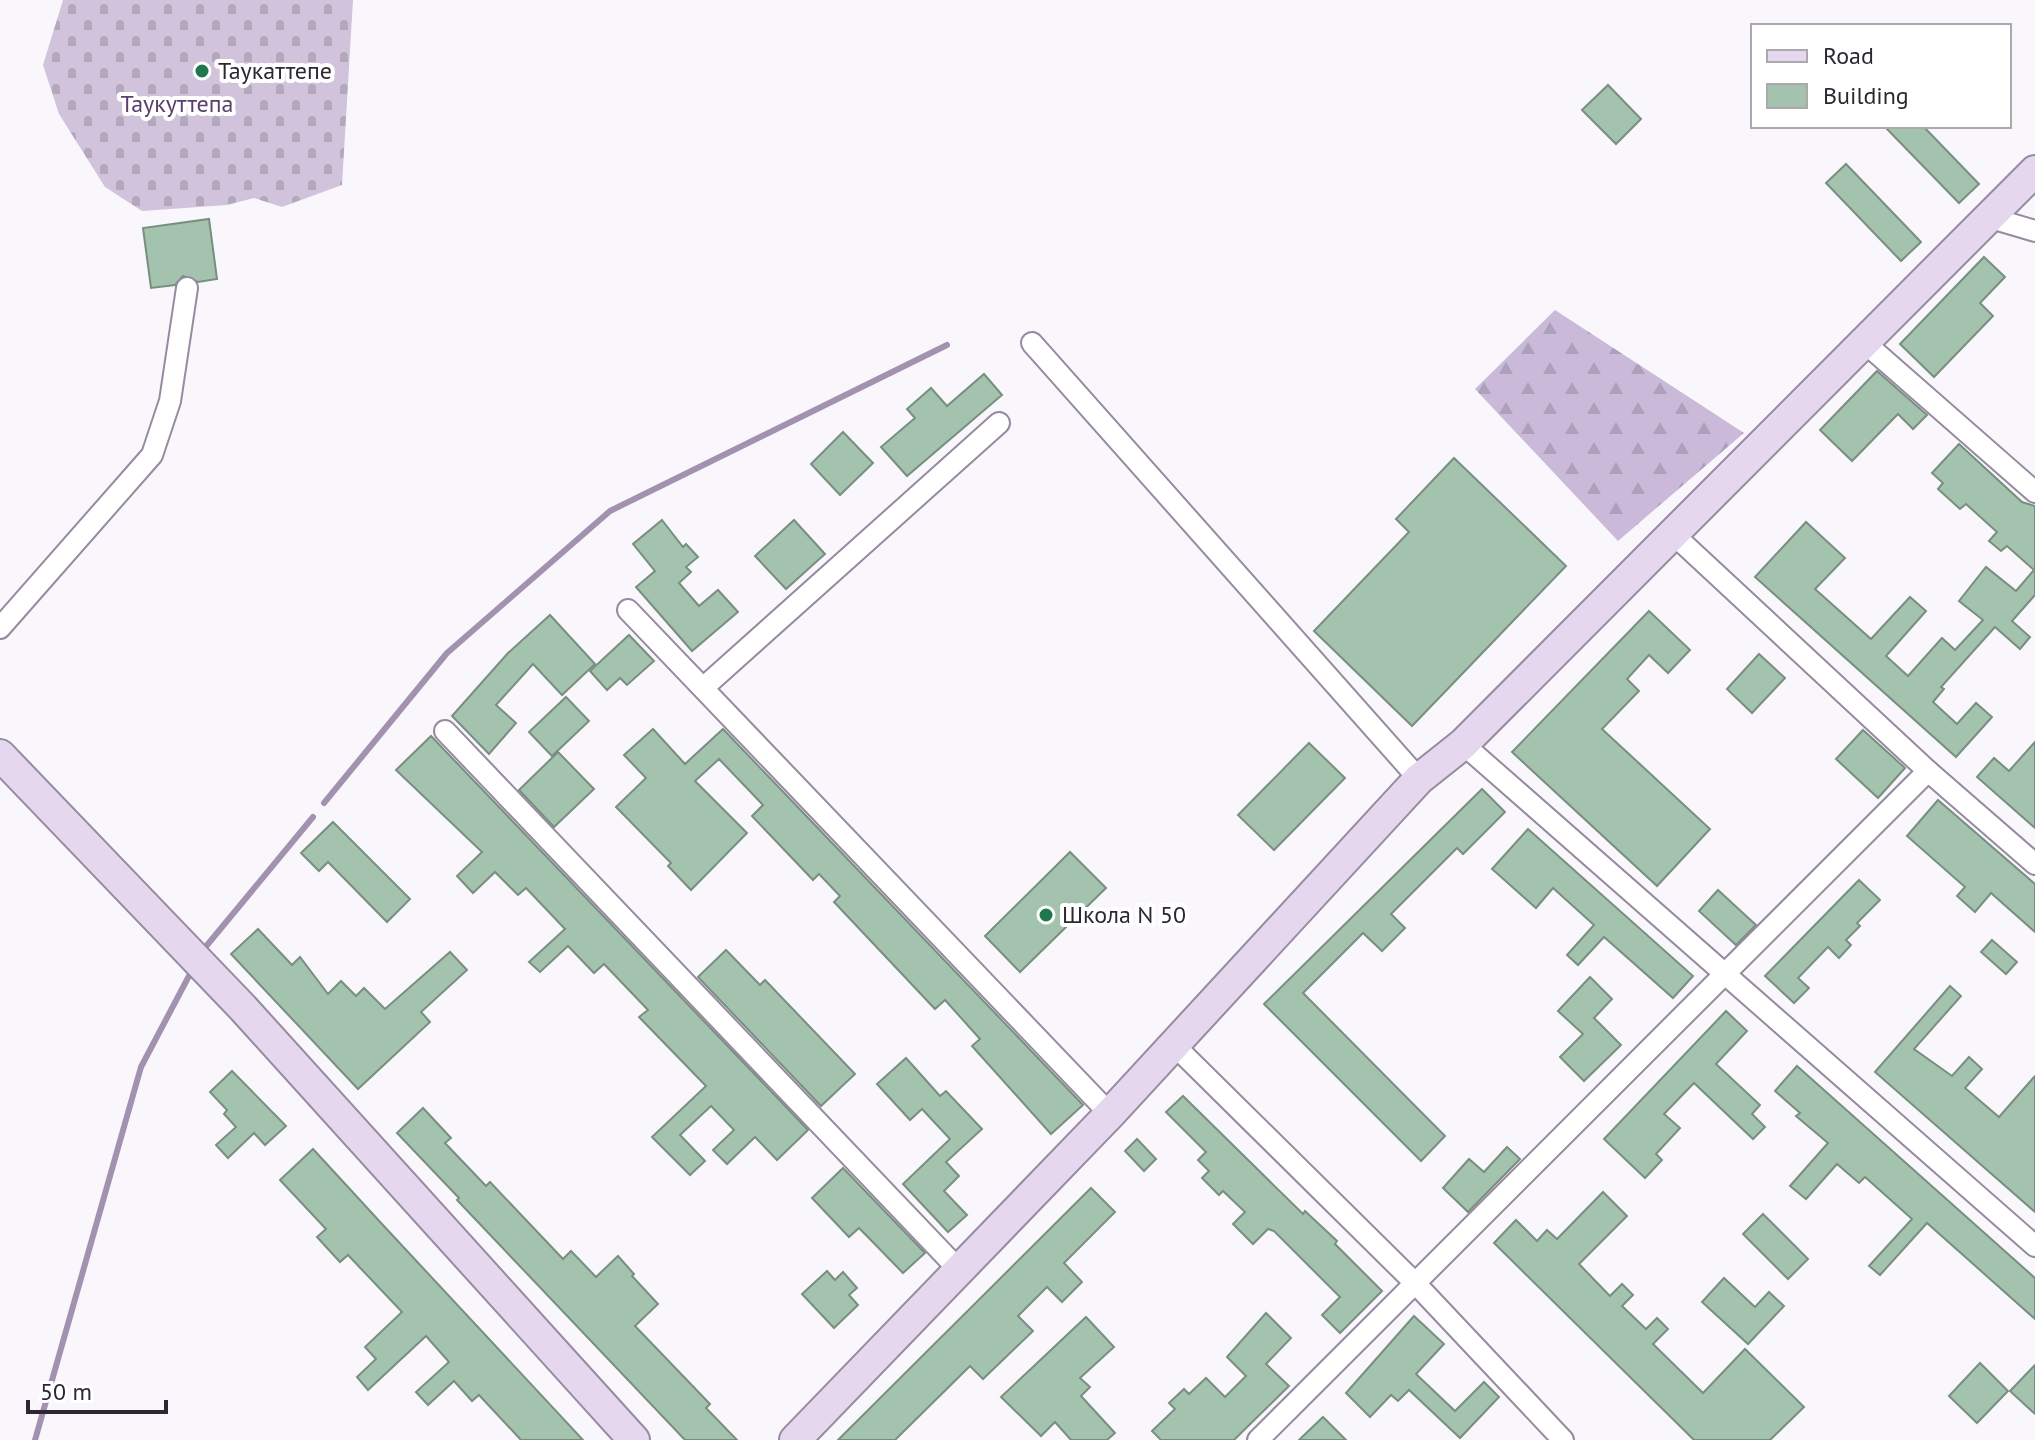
<svg xmlns="http://www.w3.org/2000/svg" width="2035" height="1440" font-family="'PT Sans',sans-serif">
  <style>
    .forest { fill: url(#forest-firs) }
    .cemetery { fill: url(#cemetery-stones) }
    .lines { fill: none; stroke-linecap: round; stroke-linejoin: round }
    .stream { stroke: #a292b0; stroke-width: 6 }
    .building { fill: #a3c3ae; stroke: #788f80; stroke-width: 2 }
    .street-casing { stroke: #968aa0; stroke-width: 24 }
    .secondary-casing { stroke: #968aa0; stroke-width: 34 }
    .street { stroke: #fff; stroke-width: 20 }
    .secondary { stroke: #e4d7ee; stroke-width: 30 }
    .poi-dot { fill: #20774b; stroke: #fff; stroke-width: 3 }
    .labels { text-anchor: middle; stroke-width: 8; stroke-linejoin: round; paint-order: stroke }
    .poi-label { font-size: 24px; fill: #2c2730; stroke: #fff; text-anchor: start }
    .park-label { font-size: 24px; fill: #59406c; stroke: #fff }
  </style>
  <defs>
    <pattern id="forest-firs" width="22" height="20" patternUnits="userSpaceOnUse" patternTransform="scale(2)"><rect width="22" height="20" fill="#cab9d8"/><path d="M5 1l3.5 6h-7zM16 11l3.5 6h-7z" fill="#ae9fba"/></pattern>
    <pattern id="cemetery-stones" width="16" height="16" patternUnits="userSpaceOnUse" patternTransform="scale(2)"><rect width="16" height="16" fill="#d0c3db"/><path d="M2 7V4a2 2 0 0 1 4 0v3zM10 15v-3a2 2 0 0 1 4 0v3z" fill="#b3a8bc"/></pattern>
  </defs>
  <rect width="100%" height="100%" fill="#faf7fc"/>
  <polygon class="forest" points="1555,310 1744,433 1618,541 1475,389"/>
  <polygon class="cemetery" points="63,0 353,0 342,185 282,207 254,198 227,205 142,211 105,187 59,114 43,65"/>
  <g class="lines">
    <g class="stream">
      <polyline points="324,803 447,653 610,511 947,345"/>
      <polyline points="203,950 313,817"/>
      <polyline points="35,1440 141,1067 190,974"/>
    </g>
  </g>
  <g class="building">
    <polygon points="1608,85 1641,119 1616,144 1582,110"/>
    <polygon points="1884,126 1923,126 1979,184 1959,203"/>
    <polygon points="1846,164 1921,242 1901,261 1826,183"/>
    <polygon points="209,219 217,279 198,282 183,276 175,285 151,288 143,228"/>
    <polygon points="1984,257 2005,277 1980,303 1993,316 1934,377 1900,344"/>
    <polygon points="1877,371 1927,415 1913,429 1898,414 1852,461 1820,430"/>
    <polygon points="984,374 1002,395 907,476 881,447 915,418 907,409 931,388 947,406"/>
    <polygon points="843,432 873,463 840,495 811,464"/>
    <polygon points="1959,444 2022,502 2035,506 2035,595 2012,621 2030,637 2020,649 1995,627 1941,687 1944,689 1933,702 1957,724 1976,703 1992,717 1956,757 1755,577 1806,522 1845,558 1815,589 1871,639 1910,597 1926,611 1886,656 1908,676 1942,638 1955,650 1983,620 1959,601 1986,567 2016,591 2034,570 2007,546 2001,551 1989,541 1997,532 1966,504 1960,509 1938,489 1943,483 1932,473"/>
    <polygon points="1454,458 1566,566 1412,726 1314,631 1409,532 1396,519"/>
    <polygon points="662,520 683,547 686,544 698,557 686,567 691,572 679,583 699,606 718,590 738,612 692,651 636,587 655,571 633,544"/>
    <polygon points="794,520 825,554 786,589 755,556"/>
    <polygon points="1649,611 1690,650 1668,673 1649,655 1627,679 1639,691 1602,729 1710,829 1657,886 1512,752"/>
    <polygon points="550,615 595,664 562,695 533,664 496,705 516,723 489,754 452,716 508,653"/>
    <polygon points="629,635 654,661 627,685 620,678 607,690 590,671"/>
    <polygon points="1759,654 1785,678 1752,713 1727,689"/>
    <polygon points="566,697 589,721 552,756 529,732"/>
    <polygon points="653,729 685,764 723,729 1083,1105 1051,1134 972,1046 980,1039 945,1000 935,1009 834,902 840,896 819,874 813,880 752,816 763,805 719,759 695,781 747,833 691,890 668,866 671,863 616,807 646,778 624,755"/>
    <polygon points="1863,730 1905,768 1878,798 1836,759"/>
    <polygon points="431,736 808,1130 777,1160 755,1137 727,1164 713,1150 734,1130 711,1106 680,1135 705,1161 690,1175 652,1137 706,1086 639,1017 648,1010 604,964 594,973 568,946 540,972 529,962 565,929 526,888 518,895 495,872 473,893 457,876 482,852 396,770"/>
    <polygon points="2035,742 2035,828 1977,777 1994,758 2009,771"/>
    <polygon points="1309,743 1345,778 1274,850 1238,815"/>
    <polygon points="558,752 594,789 554,827 519,790"/>
    <polygon points="1482,789 1505,812 1463,854 1457,848 1391,914 1405,928 1382,951 1363,933 1303,993 1445,1136 1421,1161 1264,1004"/>
    <polygon points="1938,800 2035,884 2035,932 1991,893 1975,912 1957,896 1965,887 1907,836"/>
    <polygon points="333,822 410,899 387,922 328,862 319,871 301,853"/>
    <polygon points="1528,829 1693,976 1673,998 1604,937 1578,965 1567,955 1594,925 1553,888 1536,908 1492,869"/>
    <polygon points="1070,852 1106,888 1020,972 985,936"/>
    <polygon points="1859,880 1880,900 1857,923 1860,926 1846,940 1851,945 1839,958 1828,947 1798,978 1809,988 1794,1003 1765,976"/>
    <polygon points="1718,890 1756,925 1736,945 1699,911"/>
    <polygon points="258,929 292,965 300,957 328,994 341,981 356,996 364,988 385,1009 450,952 467,970 421,1012 430,1022 358,1089 231,954"/>
    <polygon points="1992,940 2017,962 2006,974 1981,952"/>
    <polygon points="726,950 760,985 765,980 855,1074 821,1106 698,977"/>
    <polygon points="1590,977 1612,999 1594,1018 1621,1045 1584,1081 1560,1057 1583,1034 1558,1011"/>
    <polygon points="1950,986 1961,996 1914,1049 1952,1076 1969,1057 1982,1069 1965,1088 1999,1117 2035,1076 2035,1212 1875,1072"/>
    <polygon points="1726,1011 1747,1031 1716,1064 1760,1105 1752,1114 1765,1127 1753,1139 1694,1083 1664,1114 1680,1128 1656,1154 1662,1160 1645,1178 1604,1139"/>
    <polygon points="906,1058 940,1096 946,1091 982,1129 946,1162 959,1176 944,1191 967,1215 948,1232 903,1184 950,1139 922,1109 910,1120 877,1084"/>
    <polygon points="1797,1066 2035,1278 2035,1319 1927,1223 1880,1275 1869,1266 1912,1219 1865,1177 1859,1183 1837,1164 1806,1199 1790,1186 1828,1143 1796,1116 1800,1113 1775,1091"/>
    <polygon points="232,1071 286,1126 265,1145 254,1133 228,1158 216,1145 236,1127 224,1114 227,1110 210,1092"/>
    <polygon points="1183,1096 1303,1214 1305,1211 1337,1241 1335,1244 1382,1291 1340,1333 1322,1315 1340,1297 1274,1231 1268,1229 1253,1244 1233,1224 1245,1212 1223,1191 1219,1195 1202,1178 1209,1171 1198,1160 1206,1152 1166,1112"/>
    <polygon points="423,1108 451,1138 445,1143 486,1186 490,1182 563,1259 571,1251 596,1277 618,1256 634,1274 632,1276 658,1304 635,1326 710,1404 706,1408 737,1440 685,1440 457,1200 459,1198 397,1133"/>
    <polygon points="1137,1139 1156,1159 1144,1171 1125,1151"/>
    <polygon points="1507,1147 1520,1159 1468,1212 1443,1188 1469,1159 1484,1172"/>
    <polygon points="313,1149 382,1224 583,1440 521,1440 479,1395 472,1401 454,1381 428,1405 416,1392 449,1362 426,1336 368,1390 357,1377 376,1359 365,1347 402,1312 348,1255 340,1262 317,1237 326,1229 280,1180"/>
    <polygon points="843,1168 925,1253 903,1273 859,1228 849,1237 812,1198"/>
    <polygon points="1091,1188 1115,1212 1064,1263 1082,1282 1062,1302 1047,1287 1018,1316 1033,1331 983,1379 970,1366 895,1440 838,1440"/>
    <polygon points="1603,1192 1627,1216 1579,1264 1610,1296 1622,1284 1633,1295 1622,1306 1646,1329 1657,1318 1668,1329 1653,1344 1703,1393 1745,1349 1804,1407 1770,1440 1694,1440 1494,1243 1516,1220 1537,1241 1547,1230 1557,1239"/>
    <polygon points="1763,1214 1808,1259 1788,1279 1743,1234"/>
    <polygon points="827,1271 835,1280 843,1272 857,1288 849,1295 858,1305 834,1328 802,1294"/>
    <polygon points="1724,1278 1755,1307 1769,1292 1784,1306 1748,1344 1702,1302"/>
    <polygon points="1266,1313 1291,1338 1266,1364 1289,1386 1234,1440 1161,1440 1152,1431 1175,1409 1169,1403 1184,1389 1189,1394 1206,1378 1225,1397 1246,1376 1227,1357"/>
    <polygon points="1414,1316 1444,1344 1416,1374 1455,1411 1484,1382 1499,1397 1460,1438 1409,1390 1398,1401 1391,1395 1370,1417 1346,1393"/>
    <polygon points="1086,1317 1114,1347 1080,1378 1090,1387 1081,1396 1115,1433 1107,1440 1071,1440 1055,1422 1041,1436 1001,1397"/>
    <polygon points="1980,1363 2008,1391 1977,1423 1949,1396"/>
    <polygon points="2035,1365 2035,1414 2010,1391"/>
    <polygon points="1323,1417 1346,1440 1299,1440"/>
  </g>
  <g class="lines">
    <defs>
      <g id="street">
        <polyline points="1991,218 2035,231"/>
        <polyline points="1032,343 1419,779"/>
        <polyline points="1865,343 2035,492"/>
        <polyline points="1672,533 1928,771 2035,864"/>
        <polyline points="628,610 1110,1114"/>
        <polyline points="0,628 152,455 170,401 187,288"/>
        <polyline points="703,688 999,423"/>
        <polyline points="445,731 959,1270"/>
        <polyline points="1463,744 2035,1246"/>
        <polyline points="1174,1045 1416,1284 1563,1440"/>
        <polyline points="1258,1440 1928,771"/>
      </g>
      <g id="secondary">
        <polyline points="0,755 243,1008 634,1440"/>
        <polyline points="795,1440 1110,1114 1419,779 1463,744 2035,171"/>
      </g>
    </defs>
    <use href="#street" class="street-casing"/>
    <use href="#secondary" class="secondary-casing"/>
    <use href="#street" class="street"/>
    <use href="#secondary" class="secondary"/>
  </g>
  <g class="poi-dot">
    <circle cx="202" cy="71" r="8"/>
    <circle cx="1046" cy="915" r="8"/>
  </g>
  <g class="labels">
    <g class="poi-label">
      <text x="218" y="79">Таукаттепе</text>
      <text x="1062" y="923">Школа N 50</text>
    </g>
    <g class="park-label">
      <text x="177" y="112">Таукуттепа</text>
    </g>
  </g>
  <rect x="1751" y="24" width="260" height="104" fill="#ffffff" stroke="#aba9ac" stroke-width="2"/>
  <rect x="1767" y="50" width="40" height="12" fill="#e4d7ee" stroke="#aba9ac" stroke-width="2"/>
  <text x="1823" y="64" font-size="24" fill="#2c2730">Road</text>
  <rect x="1767" y="84" width="40" height="24" fill="#a3c3ae" stroke="#aba9ac" stroke-width="2"/>
  <text x="1823" y="104" font-size="24" fill="#2c2730">Building</text>
  <path d="M28 1400v12h138v-12" fill="none" stroke="#2c2730" stroke-width="4"/>
  <text x="40" y="1400" font-size="24" fill="#2c2730" stroke="#ffffff" stroke-width="6" paint-order="stroke">50 m</text>
</svg>
